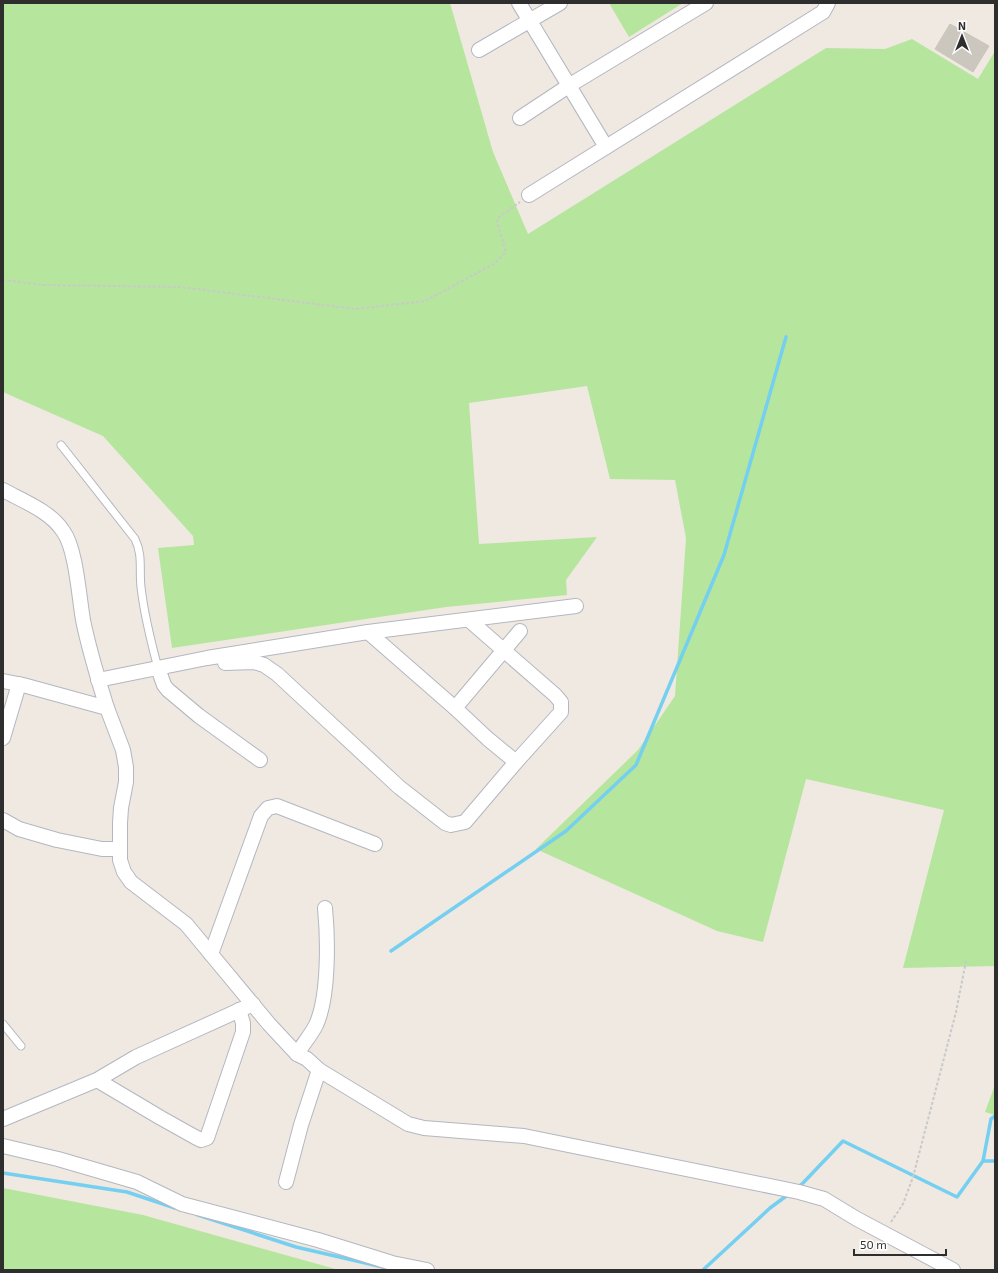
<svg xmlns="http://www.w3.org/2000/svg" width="998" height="1273" font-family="'Exo 2',sans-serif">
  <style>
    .green { fill: #b6e59e }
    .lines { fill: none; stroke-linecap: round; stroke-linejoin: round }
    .stream { stroke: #75cff0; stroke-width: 3.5 }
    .building { fill: #cbc7bf; stroke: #cbc5ba }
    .service-casing { stroke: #b4b7c1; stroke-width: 9 }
    .minor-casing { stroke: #b4b7c1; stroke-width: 16 }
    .path { stroke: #c9c9c9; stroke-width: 2; stroke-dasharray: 3 2; stroke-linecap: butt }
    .service { stroke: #fff; stroke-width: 7 }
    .minor { stroke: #fff; stroke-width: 14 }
  </style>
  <rect width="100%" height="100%" fill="#efe9e1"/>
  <g class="green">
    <polygon points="3,3 450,3 493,152 528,234 826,48 885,49 912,39 978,79 995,51 995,966 903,968 944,810 806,779 763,942 717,931 536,849 638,750 675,696 686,538 675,480 610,479 587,386 469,403 479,544 597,537 566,580 567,595 446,607 172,648 158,548 194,545 193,536 103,436 3,392"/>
    <polygon points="609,3 683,3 629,37"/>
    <polygon points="995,1085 995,1115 985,1112"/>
    <polygon points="3,1188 143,1215 339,1270 3,1270"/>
  </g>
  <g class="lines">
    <g class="stream">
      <polyline points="391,951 566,831 636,765 724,555 786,337"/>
      <polyline points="983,1161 991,1119 995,1116"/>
      <polyline points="3,1173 127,1192 175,1208"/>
      <polyline points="797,1188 803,1183 843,1141 957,1197 983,1161 995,1161"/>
      <polyline points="198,1215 296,1247 387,1268"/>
      <polyline points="703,1270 770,1208 789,1194"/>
    </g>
  </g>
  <polygon class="building" points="950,24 989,46 973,72 935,49"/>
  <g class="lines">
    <defs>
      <g id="service">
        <path d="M61,445L135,539C143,555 139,570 141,587C144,614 151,642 158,668"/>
        <polyline points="3,1024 21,1046"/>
      </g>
      <g id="minor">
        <polyline points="519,3 606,147"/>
        <polyline points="479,50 560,3"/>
        <polyline points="520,118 570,85 706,3"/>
        <polyline points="529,195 823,12 828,3"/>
        <path d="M3,490C23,501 50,511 63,531C76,548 79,597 83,620C89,650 98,679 107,708"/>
        <polyline points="368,632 455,708 488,739 516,762 561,712 561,702 555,695 469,620"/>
        <polyline points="225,663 254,662 264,665 277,674 399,787 445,823 451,825 465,822 516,762"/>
        <polyline points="158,668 164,685 168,690 199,716 260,760"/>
        <polyline points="98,680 207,658 368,632 576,606"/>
        <polyline points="3,681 23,685 107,708 123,750 126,767 126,782 121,808 120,823 120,860 124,872 131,882 186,924 269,1024 297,1054 307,1059 319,1070 408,1124 424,1128 524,1136 799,1192 824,1199 857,1219 953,1270"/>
        <polyline points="455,708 504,650 520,631"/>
        <polyline points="3,738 19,684"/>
        <polyline points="3,820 19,829 57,840 102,849 120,849"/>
        <polyline points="211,954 261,816 268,808 277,806 375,844"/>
        <path d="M297,1054C303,1044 311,1035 316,1025C329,997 328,939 325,908"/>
        <polyline points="97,1080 161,1118 195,1137 201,1140 207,1138 243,1032 243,1023 239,1010"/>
        <polyline points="3,1119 97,1080 136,1057 253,1004"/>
        <polyline points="3,1146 58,1159 137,1182 182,1204 318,1240 392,1263 427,1270"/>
        <polyline points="286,1182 301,1125 319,1070"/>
      </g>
    </defs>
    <use href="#service" class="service-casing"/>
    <use href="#minor" class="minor-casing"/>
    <g class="path">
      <polyline points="3,280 44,285 180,287 355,309 425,301 494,264 506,252 497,222 499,217 520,202"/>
      <polyline points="891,1222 903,1204 913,1177 956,1012 966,961"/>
    </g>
    <use href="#service" class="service"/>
    <use href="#minor" class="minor"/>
  </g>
  <rect width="998" height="1273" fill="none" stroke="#2e2e2e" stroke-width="8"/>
  <g transform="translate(962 36)" stroke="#ffffff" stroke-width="3" paint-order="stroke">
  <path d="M0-3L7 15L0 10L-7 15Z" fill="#2e2e2e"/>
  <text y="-6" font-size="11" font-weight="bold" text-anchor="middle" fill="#2e2e2e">N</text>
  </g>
  <path d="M854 1249v6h92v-6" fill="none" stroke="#2e2e2e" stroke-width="2"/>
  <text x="860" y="1249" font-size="12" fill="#2e2e2e" stroke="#ffffff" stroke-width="3" paint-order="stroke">50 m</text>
</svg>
